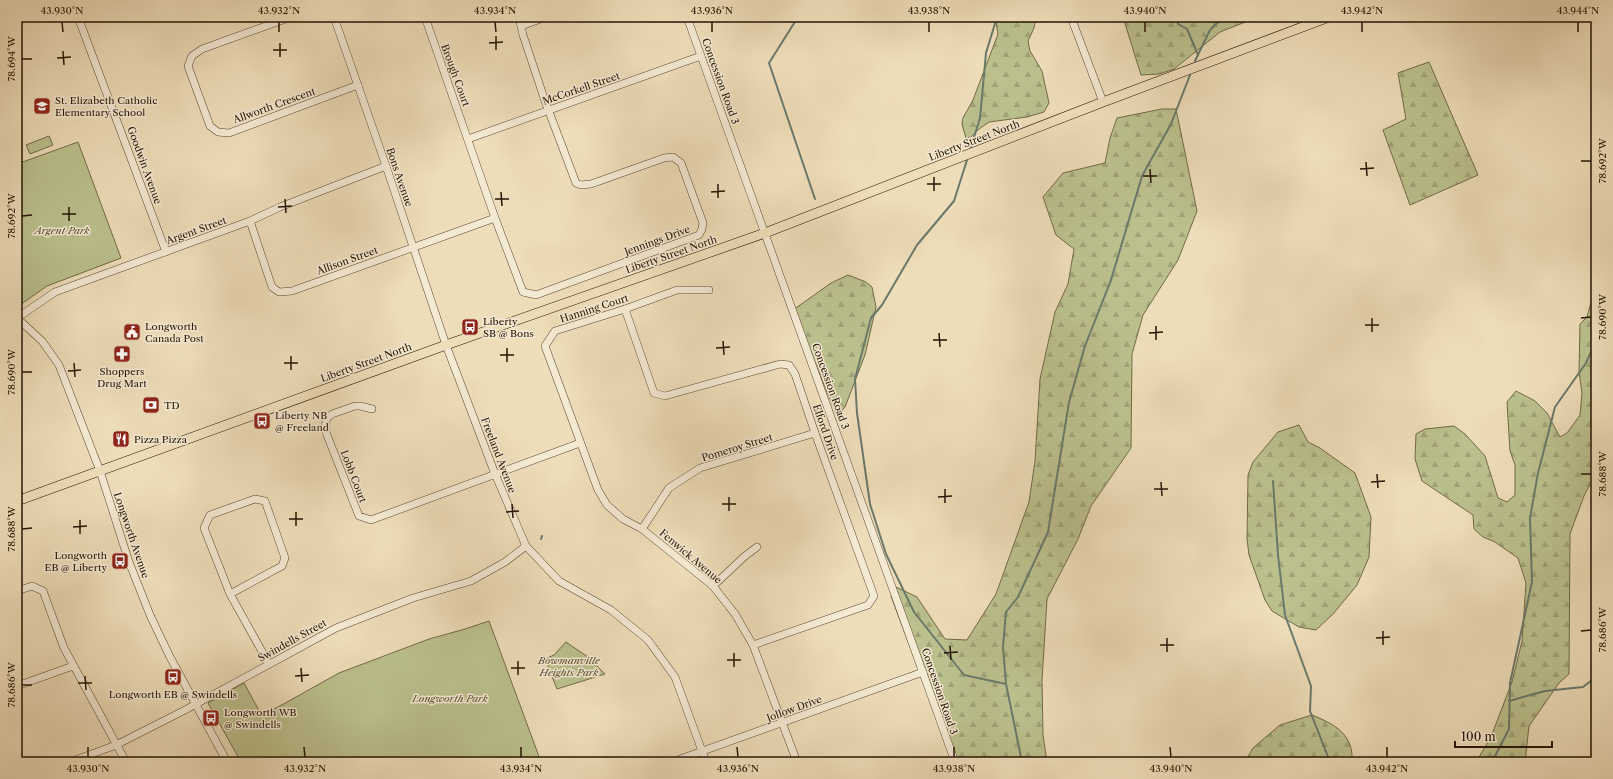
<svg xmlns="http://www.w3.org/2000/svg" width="1613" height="779" font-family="'Libre Caslon Text',serif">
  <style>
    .forest { fill: url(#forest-firs); stroke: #706a46 }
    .park { fill: #bbc08d; stroke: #706a46 }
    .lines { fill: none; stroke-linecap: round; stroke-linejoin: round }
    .stream { stroke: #6b796a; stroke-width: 2 }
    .minor-casing { stroke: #58472e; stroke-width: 8 }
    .major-casing { stroke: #261500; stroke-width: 10 }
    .minor { stroke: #f4e9d2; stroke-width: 7 }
    .major { stroke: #eeddb9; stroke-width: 9 }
    .ticks { fill: none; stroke: #261500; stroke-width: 1.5 }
    .labels { text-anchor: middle; stroke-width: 3; stroke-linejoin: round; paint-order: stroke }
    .street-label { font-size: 10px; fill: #261500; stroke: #f4e9d2 }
    .poi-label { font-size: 10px; fill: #261500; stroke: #f4e9d2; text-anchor: start }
    .park-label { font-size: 10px; font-style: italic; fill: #5a5131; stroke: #f4e9d2 }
    .neatline { fill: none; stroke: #261500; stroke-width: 1.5 }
    .ticks-label { font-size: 10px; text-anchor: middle; fill: #261500 }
  </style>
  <defs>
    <pattern id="forest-firs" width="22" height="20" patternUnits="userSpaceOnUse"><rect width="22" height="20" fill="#bbc08d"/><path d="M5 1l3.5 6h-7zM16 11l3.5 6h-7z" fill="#a1a478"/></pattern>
  </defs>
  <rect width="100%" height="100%" fill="#eeddb9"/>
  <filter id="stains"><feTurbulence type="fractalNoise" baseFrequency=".005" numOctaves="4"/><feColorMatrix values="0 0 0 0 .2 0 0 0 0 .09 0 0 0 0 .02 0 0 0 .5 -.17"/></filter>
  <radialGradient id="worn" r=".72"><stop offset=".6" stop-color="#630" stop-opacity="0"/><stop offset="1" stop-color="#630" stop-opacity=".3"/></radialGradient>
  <g class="forest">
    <polygon points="995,17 1036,17 1034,28 1028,41 1030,51 1042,71 1049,103 1044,112 1027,117 989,122 979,129 971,137 966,138 962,124 963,118 973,100 998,34"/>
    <polygon points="1123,17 1258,17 1220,32 1174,69 1159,74 1141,75"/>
    <polygon points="1429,62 1478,175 1410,205 1383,130 1406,119 1398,73"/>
    <polygon points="1162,109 1176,109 1197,211 1178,260 1143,315 1132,354 1131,448 1091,506 1078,539 1047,599 1042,680 1043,735 1047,762 953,762 891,596 896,587 917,597 945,639 967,640 996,594 1029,502 1035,461 1040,379 1055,312 1068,284 1074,249 1056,235 1043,197 1063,173 1105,163 1110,138 1117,118"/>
    <polygon points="848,275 866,282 872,287 876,307 865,355 845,407 837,416 793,310 831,283"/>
    <polygon points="1596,284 1596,473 1584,496 1570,534 1569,674 1559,683 1529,726 1525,762 1476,762 1491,737 1512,682 1522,641 1526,583 1518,558 1495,542 1483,537 1474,529 1473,515 1422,481 1415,459 1416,434 1425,429 1454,426 1465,434 1485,456 1498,498 1507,502 1515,495 1515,465 1510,451 1507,402 1516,391 1535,401 1547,413 1560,437 1567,433 1580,415 1582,393 1579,372 1580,324 1587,317"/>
    <polygon points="1299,425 1308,442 1320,448 1355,473 1371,517 1369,557 1357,585 1333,614 1316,630 1299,627 1272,611 1265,600 1249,555 1247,539 1248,475 1253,462 1278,432"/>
    <path d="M1312,715C1334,724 1354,734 1352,762H1245L1253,748L1280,725Z"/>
  </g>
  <g class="park">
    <polygon points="49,136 53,145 30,154 26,145"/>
    <polygon points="78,142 121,258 47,286 20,305 17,302 17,164"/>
    <polygon points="489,621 541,762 241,762 208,703 244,683 262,716 339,673 429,639 465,629"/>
    <polygon points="566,642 588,657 605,674 557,689 545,659 554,655"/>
  </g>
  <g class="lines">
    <g class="stream">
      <polyline points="798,17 769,63 815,199"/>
      <polyline points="1176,17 1178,24 1187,29 1198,55"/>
      <polyline points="1195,61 1210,30 1223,17"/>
      <polyline points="971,147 980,118 986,53 997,17"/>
      <polyline points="967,160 954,201 917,245 882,305 871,318 855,379 857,413 870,504 886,554 914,612 964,675 1006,684"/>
      <polyline points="1273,481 1278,555 1285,615 1311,686 1310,711 1330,762"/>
      <polyline points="541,539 542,536"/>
      <polyline points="1509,701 1545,691 1583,687 1596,677"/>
      <polyline points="1022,762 1006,684 1003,647 1006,612 1018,597 1048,532 1069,402 1085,346 1111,280 1142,176 1171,124 1190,75"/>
      <polyline points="1492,762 1509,729 1510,683 1532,582 1530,518 1538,473 1555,407 1586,363 1596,341"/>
    </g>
    <defs>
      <g id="minor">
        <polyline points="78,17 166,252"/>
        <polyline points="291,17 202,49 192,56 188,66 210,126 218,132 229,133 358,85"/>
        <polyline points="334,17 386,166 446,345 495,474 526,546 559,581 611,610 648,640 675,677 706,762"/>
        <polyline points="425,17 495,218 523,292 536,295 699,235 702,229 703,223 681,163 673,157 664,158 591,184 581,185 576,183 545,101 523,35 519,17"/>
        <polyline points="687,17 955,762"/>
        <polyline points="1071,17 1103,102"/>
        <polyline points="17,22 25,17"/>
        <polyline points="521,26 546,17"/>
        <polyline points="468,139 701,56"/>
        <polyline points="250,221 272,287 279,292 292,291 495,218"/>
        <polyline points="709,290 677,290 625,309 555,331 545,346 598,490 607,505 623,519 642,529 713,586 735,614 753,645 797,762"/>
        <polyline points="625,309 654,393 665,396 780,364 789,365 795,374 815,433 874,596 868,605 753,645"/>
        <polyline points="17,318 42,341 59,365 100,471 129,562 150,615 169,655 227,762"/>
        <polyline points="17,318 55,292 250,221 280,207 386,166"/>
        <polyline points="372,409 360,406 355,406 332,414 327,418 325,426 327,435 359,516 371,520 580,443"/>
        <polyline points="642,529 669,488 700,468 815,433"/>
        <polyline points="713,586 745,556 757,547"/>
        <polyline points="17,591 32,586 43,591 64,648 126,762"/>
        <polyline points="230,594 282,566 285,558 265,501 255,499 210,515 204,528 230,594 269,664"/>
        <polyline points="17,686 73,666"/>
        <polyline points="70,762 116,745 185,710 336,628 413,598 471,581 505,562 526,546"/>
        <polyline points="672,762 923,672"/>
      </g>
      <polyline id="major" points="17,501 446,345 765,233 1103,102 1329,17"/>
    </defs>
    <use href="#minor" class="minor-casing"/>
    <use href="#major" class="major-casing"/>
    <use href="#minor" class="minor"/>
    <use href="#major" class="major"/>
  </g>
  <path class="ticks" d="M62,22L63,32M279,22V32M495,22L496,32M712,22V32M929,22V32M1145,22V32M1362,22V32M1578,22V32M496,36V50M280,43V57M489,43L503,42M273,50H287M63,51L64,65M57,58L71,57M22,59H32M1581,161H1591M1366,162L1367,176M1150,169L1151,183M1360,169L1374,168M1143,176H1157M934,177V191M718,184V198M927,184H941M501,192L502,206M711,192L725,191M285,199L286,213M495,199H509M69,207V221M278,207L292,206M62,214H76M22,216L32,215M1372,318V332M1581,318L1591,317M1365,325H1379M1156,326V340M939,333L940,347M1149,333L1163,332M933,340H947M723,341L724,355M507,348V362M716,348L730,347M500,355H514M291,356V370M74,363L75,377M284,363H298M68,371L81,370M22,372H32M1377,474L1378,488M1581,474H1591M1161,482L1162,496M1371,482L1385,481M945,489V503M1154,489H1168M729,497V511M938,497L952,496M512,504L513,518M722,504H736M296,512V526M506,512L519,511M289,519H303M80,520V534M73,527L87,526M22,529L32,528M1383,631V645M1581,631L1591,630M1167,638V652M1376,638L1390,637M1160,645H1174M950,646L951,660M734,653V667M944,653L958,652M727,660H741M518,661V675M301,668L302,682M511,668H525M85,676L86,690M295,676L309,675M78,683H92M22,685H32M88,747V757M304,747L305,757M521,747V757M737,747L738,757M954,747V757M1170,747L1171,757M1387,747V757"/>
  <defs>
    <symbol id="school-square" viewBox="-11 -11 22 22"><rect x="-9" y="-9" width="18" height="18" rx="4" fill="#8f2418" stroke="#f4e9d2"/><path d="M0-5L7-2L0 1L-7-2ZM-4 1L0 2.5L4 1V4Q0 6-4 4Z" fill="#fff"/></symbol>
    <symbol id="bus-square" viewBox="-11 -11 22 22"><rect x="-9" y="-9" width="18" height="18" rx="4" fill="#8f2418" stroke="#f4e9d2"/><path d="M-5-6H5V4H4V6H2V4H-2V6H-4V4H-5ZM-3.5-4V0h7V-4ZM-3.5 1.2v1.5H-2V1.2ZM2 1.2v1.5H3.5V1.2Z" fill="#fff"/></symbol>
    <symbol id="civic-square" viewBox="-11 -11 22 22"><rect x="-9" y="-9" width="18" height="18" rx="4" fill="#8f2418" stroke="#f4e9d2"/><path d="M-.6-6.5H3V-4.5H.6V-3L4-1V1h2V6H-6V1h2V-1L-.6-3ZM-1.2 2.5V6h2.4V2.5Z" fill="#fff"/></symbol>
    <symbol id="pharmacy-square" viewBox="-11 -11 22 22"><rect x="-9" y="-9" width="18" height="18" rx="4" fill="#8f2418" stroke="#f4e9d2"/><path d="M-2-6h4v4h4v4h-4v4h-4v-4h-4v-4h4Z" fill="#fff"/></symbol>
    <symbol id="bank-square" viewBox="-11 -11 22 22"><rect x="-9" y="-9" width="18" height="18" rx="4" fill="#8f2418" stroke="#f4e9d2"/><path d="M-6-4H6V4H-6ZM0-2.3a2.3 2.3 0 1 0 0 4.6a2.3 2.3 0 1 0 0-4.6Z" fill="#fff"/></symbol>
    <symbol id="restaurant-square" viewBox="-11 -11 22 22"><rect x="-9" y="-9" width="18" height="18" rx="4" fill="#8f2418" stroke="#f4e9d2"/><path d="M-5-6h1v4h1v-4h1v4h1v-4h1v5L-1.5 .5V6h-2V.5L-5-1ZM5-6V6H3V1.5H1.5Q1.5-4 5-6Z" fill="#fff"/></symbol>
  </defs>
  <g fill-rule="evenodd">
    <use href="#school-square" x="32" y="96" width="20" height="20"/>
    <use href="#bus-square" x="460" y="317" width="20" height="20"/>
    <use href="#civic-square" x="122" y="322" width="20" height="20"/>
    <use href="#pharmacy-square" x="112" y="344" width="20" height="20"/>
    <use href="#bank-square" x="141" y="395" width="20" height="20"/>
    <use href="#bus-square" x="252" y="411" width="20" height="20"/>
    <use href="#restaurant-square" x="111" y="429" width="20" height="20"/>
    <use href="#bus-square" x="110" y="551" width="20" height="20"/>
    <use href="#bus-square" x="163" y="667" width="20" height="20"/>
    <use href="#bus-square" x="201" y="708" width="20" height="20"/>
  </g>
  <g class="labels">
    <g class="street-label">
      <text transform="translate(456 75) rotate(70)" y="4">Brough Court</text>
      <text transform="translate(721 81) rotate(70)" y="4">Concession Road 3</text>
      <text transform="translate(581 88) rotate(-19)" y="4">McCorkell Street</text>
      <text transform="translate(274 105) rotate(-20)" y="4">Allworth Crescent</text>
      <text transform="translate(974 140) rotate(-21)" y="4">Liberty Street North</text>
      <text transform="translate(145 165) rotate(70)" y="4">Goodwin Avenue</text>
      <text transform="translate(400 177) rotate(71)" y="4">Bons Avenue</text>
      <text transform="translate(196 230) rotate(-20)" y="4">Argent Street</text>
      <text transform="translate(657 240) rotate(-20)" y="4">Jennings Drive</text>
      <text transform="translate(671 254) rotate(-19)" y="4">Liberty Street North</text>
      <text transform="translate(347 260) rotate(-20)" y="4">Allison Street</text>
      <text transform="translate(594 308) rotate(-18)" y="4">Hanning Court</text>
      <text transform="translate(366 362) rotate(-20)" y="4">Liberty Street North</text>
      <text transform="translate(831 386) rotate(70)" y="4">Concession Road 3</text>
      <text transform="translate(826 432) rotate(71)" y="4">Elford Drive</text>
      <text transform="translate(737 447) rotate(-17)" y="4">Pomeroy Street</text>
      <text transform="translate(499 455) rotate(69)" y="4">Freeland Avenue</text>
      <text transform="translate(354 476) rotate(69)" y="4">Lobb Court</text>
      <text transform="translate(132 535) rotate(71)" y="4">Longworth Avenue</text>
      <text transform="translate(691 556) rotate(40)" y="4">Fenwick Avenue</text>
      <text transform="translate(292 640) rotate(-29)" y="4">Swindells Street</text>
      <text transform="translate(940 691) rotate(71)" y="4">Concession Road 3</text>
      <text transform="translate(794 708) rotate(-20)" y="4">Jollow Drive</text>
    </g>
    <g class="poi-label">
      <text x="55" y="104">St. Elizabeth Catholic<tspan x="55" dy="12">Elementary School</tspan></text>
      <text x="483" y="325">Liberty<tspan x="483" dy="12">SB @ Bons</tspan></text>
      <text x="145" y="330">Longworth<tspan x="145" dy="12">Canada Post</tspan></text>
      <text x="122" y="375" text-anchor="middle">Shoppers<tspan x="122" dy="12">Drug Mart</tspan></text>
      <text x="164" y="409">TD</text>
      <text x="275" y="419">Liberty NB<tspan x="275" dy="12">@ Freeland</tspan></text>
      <text x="134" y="443">Pizza Pizza</text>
      <text x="107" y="559" text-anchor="end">Longworth<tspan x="107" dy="12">EB @ Liberty</tspan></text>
      <text x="173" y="698" text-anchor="middle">Longworth EB @ Swindells</text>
      <text x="224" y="716">Longworth WB<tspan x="224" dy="12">@ Swindells</tspan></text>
    </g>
    <g class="park-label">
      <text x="62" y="234">Argent Park</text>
      <text x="569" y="664">Bowmanville<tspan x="569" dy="12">Heights Park</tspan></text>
      <text x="450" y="702">Longworth Park</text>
    </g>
  </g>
  <rect width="1613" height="779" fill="none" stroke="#eeddb9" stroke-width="44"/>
  <path d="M1455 741v6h97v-6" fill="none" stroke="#261500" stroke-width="2"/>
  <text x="1461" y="741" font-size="12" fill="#261500" stroke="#f4e9d2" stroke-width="3" paint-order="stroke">100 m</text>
  <rect x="22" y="22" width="1569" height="735" class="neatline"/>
  <g class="ticks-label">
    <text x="62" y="14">43.930°N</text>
    <text x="279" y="14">43.932°N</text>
    <text x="495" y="14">43.934°N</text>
    <text x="712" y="14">43.936°N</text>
    <text x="929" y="14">43.938°N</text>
    <text x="1145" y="14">43.940°N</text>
    <text x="1362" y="14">43.942°N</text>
    <text x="1578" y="14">43.944°N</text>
    <text transform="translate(11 59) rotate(-90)" y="4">78.694°W</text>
    <text transform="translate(1602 161) rotate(-90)" y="4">78.692°W</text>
    <text transform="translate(11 216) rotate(-90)" y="4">78.692°W</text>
    <text transform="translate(1602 317) rotate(-90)" y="4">78.690°W</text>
    <text transform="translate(11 372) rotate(-90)" y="4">78.690°W</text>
    <text transform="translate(1602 474) rotate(-90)" y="4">78.688°W</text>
    <text transform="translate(11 529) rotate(-90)" y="4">78.688°W</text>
    <text transform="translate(1602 630) rotate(-90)" y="4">78.686°W</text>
    <text transform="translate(11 685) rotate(-90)" y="4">78.686°W</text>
    <text x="88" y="772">43.930°N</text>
    <text x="305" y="772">43.932°N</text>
    <text x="521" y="772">43.934°N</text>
    <text x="738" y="772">43.936°N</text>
    <text x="954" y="772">43.938°N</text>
    <text x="1171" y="772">43.940°N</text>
    <text x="1387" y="772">43.942°N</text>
  </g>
  <rect width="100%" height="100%" filter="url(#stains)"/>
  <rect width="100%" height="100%" fill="url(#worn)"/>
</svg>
